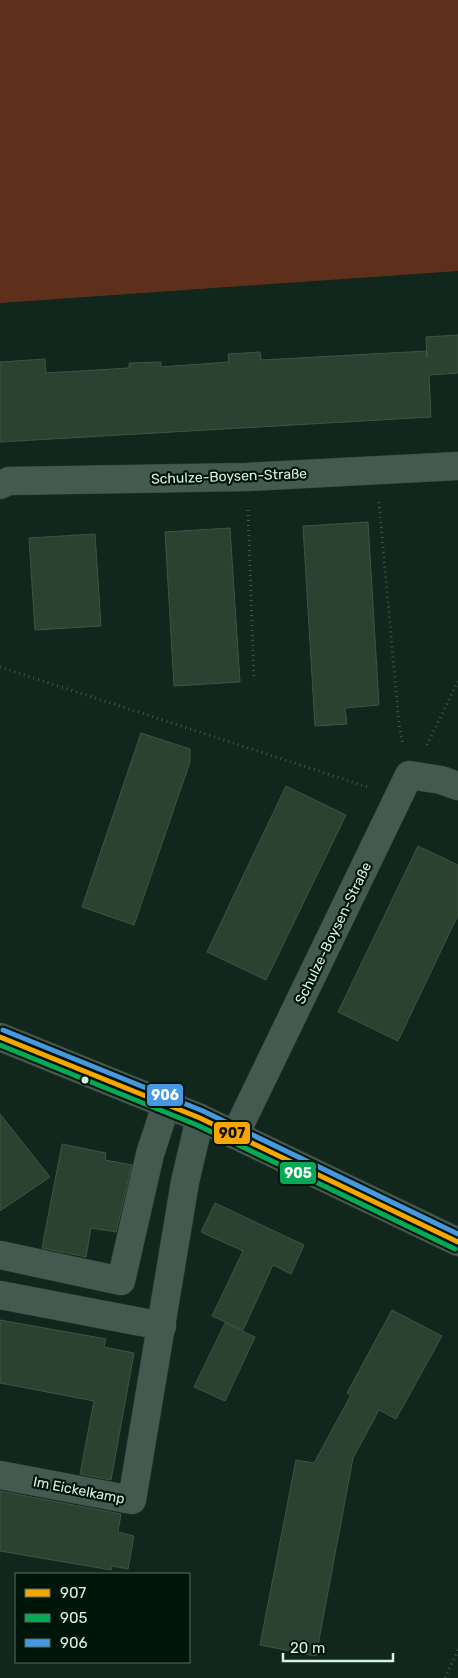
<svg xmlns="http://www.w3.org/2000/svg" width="458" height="1678" font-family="Rubik,sans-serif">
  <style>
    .green { fill: #5e301b }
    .building { fill: #2c4231; stroke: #405345 }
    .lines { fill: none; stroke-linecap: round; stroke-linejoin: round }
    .minor-casing { stroke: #304138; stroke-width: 29 }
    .path { stroke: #44564e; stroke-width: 3; stroke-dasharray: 1 4; stroke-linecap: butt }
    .minor { stroke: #445a50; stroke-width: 28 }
    .bus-1-casing { stroke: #001509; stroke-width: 9 }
    .bus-2-casing { stroke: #001509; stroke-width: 9 }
    .bus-3-casing { stroke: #001509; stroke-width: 9 }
    .bus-1 { stroke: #f7a600; stroke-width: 5 }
    .bus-2 { stroke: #06aa56; stroke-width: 5 }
    .bus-3 { stroke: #4699e1; stroke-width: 5 }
    .bus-dot { fill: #d4f5e2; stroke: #001509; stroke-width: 2 }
    .labels { text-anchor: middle; stroke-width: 4.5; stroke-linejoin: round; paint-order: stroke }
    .street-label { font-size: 14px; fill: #d4f5e2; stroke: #001509 }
    .line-badge { stroke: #001509; stroke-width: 2 }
    .badge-label { font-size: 14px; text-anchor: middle; font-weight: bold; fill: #fff }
    .pale-badge-label { font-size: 14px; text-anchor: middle; font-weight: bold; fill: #111 }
  </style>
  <rect width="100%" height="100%" fill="#11261d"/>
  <polygon class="green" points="0,0 458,0 458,271 0,303"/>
  <g class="building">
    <polygon points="458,335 458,373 429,375 431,417 0,442 0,362 45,359 46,373 129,368 129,363 161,362 161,367 229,362 228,354 260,352 261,360 427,351 427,358 426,337"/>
    <polygon points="368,522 379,705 345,708 347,724 315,726 303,526"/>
    <polygon points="230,528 240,682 174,686 165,532"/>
    <polygon points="95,534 101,626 35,630 29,538"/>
    <polygon points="141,733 190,749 190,762 134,925 82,907"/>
    <polygon points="286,786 346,815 266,980 207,952"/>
    <polygon points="418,846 458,865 458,915 398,1041 338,1012"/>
    <polygon points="0,1114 50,1177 0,1211"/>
    <polygon points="62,1144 106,1153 105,1160 132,1165 116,1232 91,1228 86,1257 42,1248"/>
    <polygon points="215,1203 304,1245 291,1274 273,1265 243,1330 212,1316 243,1251 201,1232"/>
    <polygon points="392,1310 442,1336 396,1419 379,1410 353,1458 316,1656 260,1645 296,1460 314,1463 351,1395 347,1393"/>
    <polygon points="0,1320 106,1339 104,1347 134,1353 111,1480 80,1474 94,1401 0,1383"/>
    <polygon points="225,1323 255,1337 225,1401 194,1387"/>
    <polygon points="0,1491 121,1514 118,1532 134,1536 128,1569 112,1566 111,1570 0,1551"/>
  </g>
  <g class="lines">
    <defs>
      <g id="minor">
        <polyline points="0,485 9,481 247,477 458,466"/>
        <polyline points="0,1037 200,1118 458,1242"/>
        <polyline points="235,1135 409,775 441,780 458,786"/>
        <polyline points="0,1255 121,1281 150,1154 166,1105"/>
        <polyline points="0,1295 162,1326"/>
        <polyline points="0,1475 132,1500 185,1182 200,1118"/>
      </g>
    </defs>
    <use href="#minor" class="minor-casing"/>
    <g class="path">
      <polyline points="379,502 399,724 403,745"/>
      <polyline points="248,510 254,680"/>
      <polyline points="0,667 368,787"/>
      <polyline points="427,745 458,681"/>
      <polyline points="445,1678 458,1650"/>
    </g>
    <use href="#minor" class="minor"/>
    <defs>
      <polyline id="bus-1" points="0,1037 200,1118 458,1242"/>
      <polyline id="bus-2" points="0,1045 197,1125 455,1249"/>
      <polyline id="bus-3" points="3,1030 203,1111 458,1234"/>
    </defs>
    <use href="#bus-1" class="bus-1-casing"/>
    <use href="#bus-2" class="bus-2-casing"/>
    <use href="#bus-3" class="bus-3-casing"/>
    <use href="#bus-1" class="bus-1"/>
    <use href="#bus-2" class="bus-2"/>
    <use href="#bus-3" class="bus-3"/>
  </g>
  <circle class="bus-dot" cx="85" cy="1080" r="4.5"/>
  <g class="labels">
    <g class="street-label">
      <text transform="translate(229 476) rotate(-2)" y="5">Schulze-Boysen-Straße</text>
      <text transform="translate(333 933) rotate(-64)" y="5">Schulze-Boysen-Straße</text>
      <text transform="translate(79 1490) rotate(11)" y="5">Im Eickelkamp</text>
    </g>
  </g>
  <g class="line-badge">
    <rect x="146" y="1083" width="38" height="24" rx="5" fill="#4699e1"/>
    <rect x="213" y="1121" width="38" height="24" rx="5" fill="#f7a600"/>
    <rect x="279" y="1161" width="38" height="24" rx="5" fill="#06aa56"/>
  </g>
  <g class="badge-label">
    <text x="165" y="1100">906</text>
    <text x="298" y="1178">905</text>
  </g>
  <g class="pale-badge-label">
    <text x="232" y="1138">907</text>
  </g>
  <rect x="15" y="1573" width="175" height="90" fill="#001509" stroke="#556f60"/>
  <rect x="25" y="1589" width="25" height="8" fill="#f7a600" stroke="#556f60"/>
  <text x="60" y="1598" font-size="15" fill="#d4f5e2">907</text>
  <rect x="25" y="1614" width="25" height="8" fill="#06aa56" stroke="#556f60"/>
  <text x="60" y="1623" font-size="15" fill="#d4f5e2">905</text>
  <rect x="25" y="1639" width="25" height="8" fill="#4699e1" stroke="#556f60"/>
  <text x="60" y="1648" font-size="15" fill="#d4f5e2">906</text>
  <path d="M283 1653v8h110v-8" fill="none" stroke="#d4f5e2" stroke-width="2.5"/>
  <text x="290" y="1653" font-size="15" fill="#d4f5e2" stroke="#001509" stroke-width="4" paint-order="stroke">20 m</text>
</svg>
